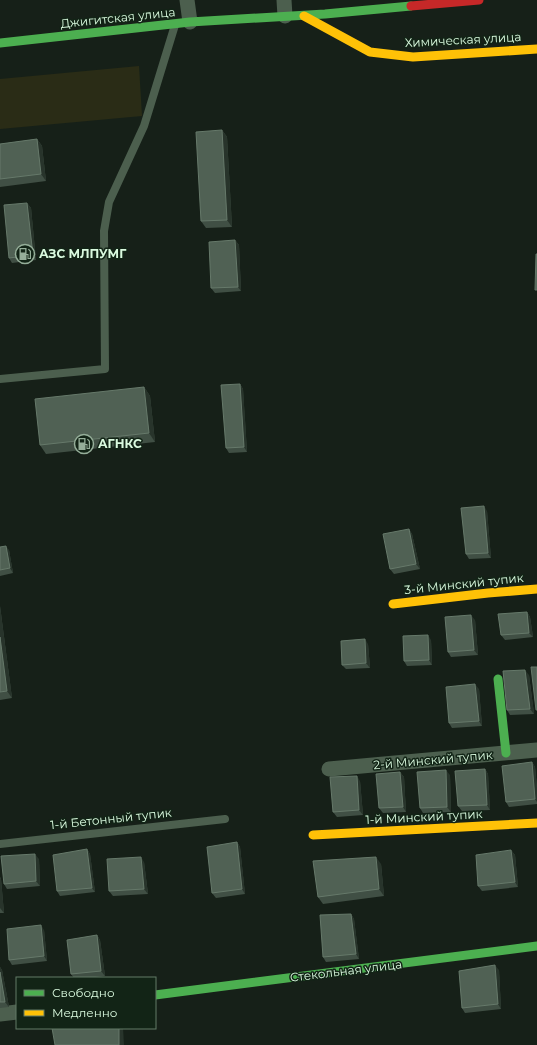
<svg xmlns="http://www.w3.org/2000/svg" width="537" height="1045" font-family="Montserrat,sans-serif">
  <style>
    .green { fill: #2a2c16 }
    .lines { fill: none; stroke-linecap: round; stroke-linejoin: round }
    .lane { stroke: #4c5f4e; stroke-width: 8 }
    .street { stroke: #4c5f4e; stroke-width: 15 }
    .fast { stroke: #4caf50; stroke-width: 9 }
    .slow { stroke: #ffc107; stroke-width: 9 }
    .jam { stroke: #c62828; stroke-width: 9 }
    .wall { fill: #404f44 }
    .shaded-wall { fill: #28342b }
    .building { fill: #506154; stroke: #66796a }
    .labels { text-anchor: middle; stroke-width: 3; stroke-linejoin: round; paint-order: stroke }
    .street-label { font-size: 12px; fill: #dafadf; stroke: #122416 }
    .poi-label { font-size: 12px; font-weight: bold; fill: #dafadf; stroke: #122416; text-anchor: start }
  </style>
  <rect width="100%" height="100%" fill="#162018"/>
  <polygon class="green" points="139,66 142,116 0,129 0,79"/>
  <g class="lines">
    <g class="lane">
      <polyline points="0,379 105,369 104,231 109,202 144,126 175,25"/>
      <polyline points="0,844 225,819"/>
    </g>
    <g class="street">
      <polyline points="187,0 190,22"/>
      <polyline points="284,0 285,16"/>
      <polyline points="329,769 537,750"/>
      <polyline points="0,1014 17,1012"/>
    </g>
    <g class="fast">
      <polyline points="0,43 190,22 325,14 411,6"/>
      <polyline points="498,679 506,753"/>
      <polyline points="155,995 537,946"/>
    </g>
    <g class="slow">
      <polyline points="304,16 370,52 413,57 537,49"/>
      <polyline points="393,604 488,593 537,589"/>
      <polyline points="313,835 537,823"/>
    </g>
    <polyline class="jam" points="411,6 479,0"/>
  </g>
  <g class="wall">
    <polygon points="222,130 227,137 232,227 206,228 201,221"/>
    <polygon points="37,139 42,146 46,181 0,187 0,144"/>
    <polygon points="27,203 31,208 36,260 12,263 9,258"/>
    <polygon points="235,240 239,245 241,291 215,293 211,288"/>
    <polygon points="240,384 243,389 247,452 229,453 226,448"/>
    <polygon points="144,387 150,396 155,442 46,454 40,445"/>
    <polygon points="487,511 491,558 469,559 466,554"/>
    <polygon points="409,529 412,534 420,569 394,574 390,569"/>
    <polygon points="0,547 9,550 13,573 0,576"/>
    <polygon points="0,606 12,698 0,700"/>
    <polygon points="527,612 530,617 533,637 505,640 501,635"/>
    <polygon points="475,620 478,655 451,657 448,652"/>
    <polygon points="431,640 432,665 407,666 404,661"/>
    <polygon points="368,644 370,668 346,669 342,665"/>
    <polygon points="529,675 534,714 510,715 507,710"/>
    <polygon points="479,689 482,726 452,728 449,723"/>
    <polygon points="532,762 535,767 537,788 537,804 509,807 506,802"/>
    <polygon points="485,769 488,774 490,810 462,811 458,806"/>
    <polygon points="400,772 404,777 406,812 383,813 379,808"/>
    <polygon points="450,775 451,812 423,813 420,808"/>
    <polygon points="360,781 363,815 337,817 333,812"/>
    <polygon points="237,842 240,847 245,894 216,898 212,893"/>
    <polygon points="87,849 90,854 95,892 60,896 57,891"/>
    <polygon points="511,850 515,855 518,887 482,891 478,886"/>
    <polygon points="39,859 40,886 7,889 4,884"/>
    <polygon points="144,862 148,894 113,896 109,891"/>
    <polygon points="381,864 384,896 323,904 318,897"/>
    <polygon points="0,877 1,879 4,913 0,913"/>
    <polygon points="351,914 354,919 359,959 326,962 323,957"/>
    <polygon points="44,930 47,961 12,965 9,960"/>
    <polygon points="97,935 100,940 105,976 86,978 74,978 71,974"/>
    <polygon points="0,967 2,970 9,1007 0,1008"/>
    <polygon points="499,970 501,1009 465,1013 462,1008"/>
  </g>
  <g class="shaded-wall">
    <polygon points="222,130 227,137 232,227 227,220"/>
    <polygon points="37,139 42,146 46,181 41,174"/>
    <polygon points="27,203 31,208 36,260 33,255"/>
    <polygon points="235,240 239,245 241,291 238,287"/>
    <polygon points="240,384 243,389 247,452 244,447"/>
    <polygon points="144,387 150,396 155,442 149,433"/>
    <polygon points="484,506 487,511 491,558 488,553"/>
    <polygon points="409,529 412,534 420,569 416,564"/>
    <polygon points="6,546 9,550 13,573 10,568"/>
    <polygon points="0,606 12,698 7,691 0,637"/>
    <polygon points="527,612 530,617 533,637 529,633"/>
    <polygon points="471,615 475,620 478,655 474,650"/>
    <polygon points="428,635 431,640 432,665 429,660"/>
    <polygon points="365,639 368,644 370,668 366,663"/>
    <polygon points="525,670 529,675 534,714 530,709"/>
    <polygon points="475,684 479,689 482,726 479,721"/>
    <polygon points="532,762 535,767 537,788 537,802 535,799"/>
    <polygon points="485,769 488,774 490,810 487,805"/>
    <polygon points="446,770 450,775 451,812 447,807"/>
    <polygon points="400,772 404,777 406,812 403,807"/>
    <polygon points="357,776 360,781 363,815 359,810"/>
    <polygon points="237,842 240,847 245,894 242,889"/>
    <polygon points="87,849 90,854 95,892 92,888"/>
    <polygon points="511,850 515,855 518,887 515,882"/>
    <polygon points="35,854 39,859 40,886 36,881"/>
    <polygon points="141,857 144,862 148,894 144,889"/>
    <polygon points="376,857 381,864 384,896 379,889"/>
    <polygon points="0,877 1,879 4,913 0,908"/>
    <polygon points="351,914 354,919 359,959 356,954"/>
    <polygon points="41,925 44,930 47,961 44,956"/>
    <polygon points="97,935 100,940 105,976 101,971"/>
    <polygon points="495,965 499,970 501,1009 498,1004"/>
    <polygon points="0,967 2,970 9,1007 5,1002 0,972"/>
    <polygon points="119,1028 123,1028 124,1045 119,1045"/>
  </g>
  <g class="building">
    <polygon points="222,130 227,220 201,221 196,132"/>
    <polygon points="37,139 41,174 0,179 0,144"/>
    <polygon points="27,203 33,255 9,258 4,205"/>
    <polygon points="235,240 238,287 211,288 209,242"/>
    <polygon points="536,254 537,254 537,290 535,290"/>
    <polygon points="240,384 244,447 226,448 221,385"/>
    <polygon points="144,387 149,433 40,445 35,399"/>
    <polygon points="484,506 488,553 466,554 461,508"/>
    <polygon points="409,529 416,564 390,569 383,534"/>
    <polygon points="6,546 10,568 0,570 0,547"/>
    <polygon points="527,612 529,633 501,635 498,614"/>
    <polygon points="471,615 474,650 448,652 445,617"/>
    <polygon points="428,635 429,660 404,661 403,636"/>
    <polygon points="0,637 7,691 0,692"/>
    <polygon points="365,639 366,663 342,665 341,641"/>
    <polygon points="531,667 537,667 537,710 536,710"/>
    <polygon points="525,670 530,709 507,710 503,671"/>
    <polygon points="475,684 479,721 449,723 446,687"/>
    <polygon points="532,762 535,799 506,802 502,766"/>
    <polygon points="485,769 487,805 458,806 455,771"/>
    <polygon points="446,770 447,807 420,808 417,772"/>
    <polygon points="400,772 403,807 379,808 376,774"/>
    <polygon points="357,776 359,810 333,812 330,777"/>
    <polygon points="237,842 242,889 212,893 207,847"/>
    <polygon points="87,849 92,888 57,891 53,855"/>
    <polygon points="511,850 515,882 478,886 476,855"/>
    <polygon points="35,854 36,881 4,884 1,856"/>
    <polygon points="141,857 144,889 109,891 107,859"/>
    <polygon points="376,857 379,889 318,897 313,861"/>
    <polygon points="351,914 356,954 323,957 320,915"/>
    <polygon points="41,925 44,956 9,960 7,929"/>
    <polygon points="97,935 101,971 71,974 67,940"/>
    <polygon points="495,965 498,1004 462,1008 459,971"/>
    <polygon points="0,972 5,1002 0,1002"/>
    <polygon points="52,1028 119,1028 119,1045 55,1045"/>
  </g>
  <defs>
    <symbol id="fuel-ring" viewBox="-11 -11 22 22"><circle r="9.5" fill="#122416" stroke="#95ae99" stroke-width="1.5"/><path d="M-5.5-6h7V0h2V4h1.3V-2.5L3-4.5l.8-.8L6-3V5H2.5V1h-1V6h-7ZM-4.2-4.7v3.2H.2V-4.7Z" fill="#95ae99"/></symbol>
  </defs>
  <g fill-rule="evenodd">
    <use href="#fuel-ring" x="14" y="243" width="22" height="22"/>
    <use href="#fuel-ring" x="73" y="433" width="22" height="22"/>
  </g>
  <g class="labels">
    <g class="street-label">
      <text transform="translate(118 18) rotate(-6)" y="4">Джигитская улица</text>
      <text transform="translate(463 40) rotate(-3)" y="4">Химическая улица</text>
      <text transform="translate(464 584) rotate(-6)" y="4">3-й Минский тупик</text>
      <text transform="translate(433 760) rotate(-5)" y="4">2-й Минский тупик</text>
      <text transform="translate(424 817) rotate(-3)" y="4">1-й Минский тупик</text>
      <text transform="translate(111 819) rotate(-6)" y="4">1-й Бетонный тупик</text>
      <text transform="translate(346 971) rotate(-7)" y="4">Стекольная улица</text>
    </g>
    <g class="poi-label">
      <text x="39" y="258">АЗС МЛПУМГ</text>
      <text x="98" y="448">АГНКС</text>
    </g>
  </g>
  <rect x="16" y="977" width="140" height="52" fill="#122416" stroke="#627a66"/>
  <rect x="24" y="990" width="20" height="6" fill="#4caf50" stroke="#627a66"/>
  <text x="52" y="997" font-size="12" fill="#dafadf">Свободно</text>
  <rect x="24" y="1010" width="20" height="6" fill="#ffc107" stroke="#627a66"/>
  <text x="52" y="1017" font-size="12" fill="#dafadf">Медленно</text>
</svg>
